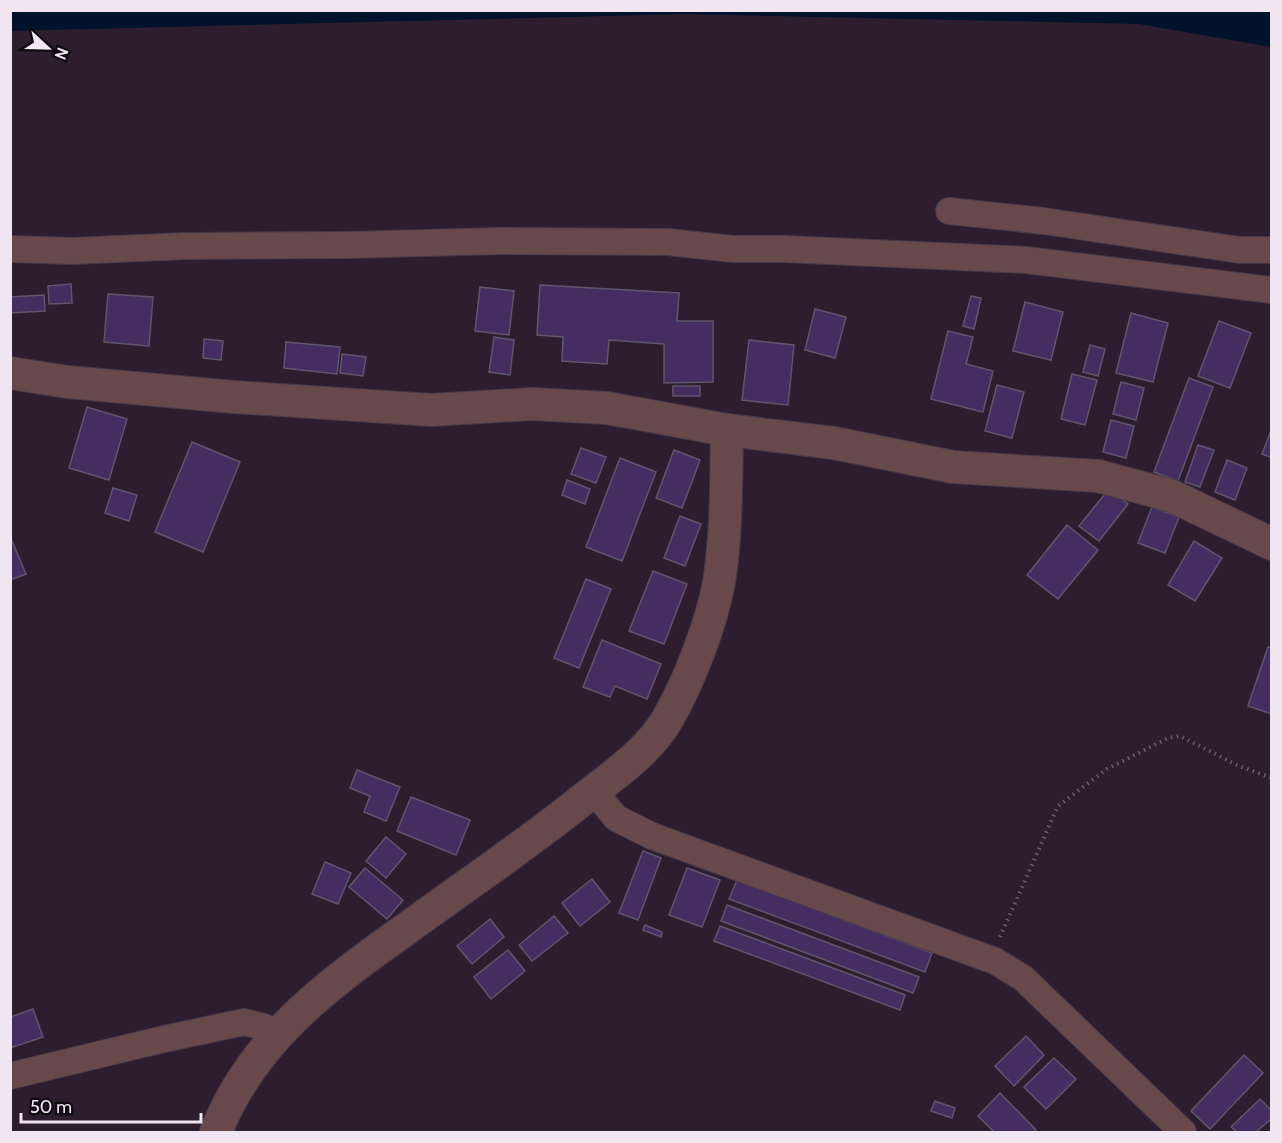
<svg xmlns="http://www.w3.org/2000/svg" width="1282" height="1143" font-family="Cabin,sans-serif">
  <style>
    .water { fill: #00132a }
    .building { fill: #452c61; stroke: #5f566d; stroke-width: 1.5 }
    .lines { fill: none; stroke-linecap: round; stroke-linejoin: round }
    .minor-casing { stroke: #483949; stroke-width: 28 }
    .tertiary-casing { stroke: #483949; stroke-width: 34 }
    .path { stroke: #6d5e6e; stroke-width: 4; stroke-dasharray: 1.5 4.5; stroke-linecap: butt }
    .minor { stroke: #67494c; stroke-width: 26 }
    .tertiary { stroke: #67494c; stroke-width: 32 }
  </style>
  <rect width="100%" height="100%" fill="#2d1d2e"/>
  <polygon class="water" points="1271,10 1271,47 1139,24 685,14 10,31 11,10"/>
  <g class="building">
    <polygon points="71,284 72,303 49,304 48,286"/>
    <polygon points="540,285 679,293 677,321 713,321 713,382 664,383 664,344 609,340 607,364 562,361 563,337 537,335"/>
    <polygon points="480,287 514,291 509,335 475,331"/>
    <polygon points="108,294 153,297 149,346 104,342"/>
    <polygon points="44,295 45,311 10,313 10,297"/>
    <polygon points="971,296 981,298 974,329 963,326"/>
    <polygon points="1025,302 1063,312 1051,360 1013,351"/>
    <polygon points="815,309 846,317 835,358 805,350"/>
    <polygon points="1131,313 1168,323 1153,382 1116,373"/>
    <polygon points="1219,321 1251,333 1230,388 1198,376"/>
    <polygon points="948,331 973,337 966,364 993,371 983,412 931,399"/>
    <polygon points="494,337 514,340 510,375 489,372"/>
    <polygon points="204,339 223,341 221,360 203,358"/>
    <polygon points="749,340 794,345 788,405 742,400"/>
    <polygon points="286,342 340,347 337,374 284,368"/>
    <polygon points="1090,345 1105,349 1098,376 1083,372"/>
    <polygon points="342,354 366,357 363,376 340,373"/>
    <polygon points="1072,374 1097,380 1085,425 1061,419"/>
    <polygon points="1189,378 1213,387 1178,481 1154,472"/>
    <polygon points="1121,382 1144,388 1136,420 1113,414"/>
    <polygon points="997,385 1024,392 1012,438 985,431"/>
    <rect x="673" y="386" width="27" height="10"/>
    <polygon points="87,407 127,419 109,480 69,468"/>
    <polygon points="1111,420 1134,426 1126,458 1103,452"/>
    <polygon points="1272,428 1272,458 1262,454"/>
    <polygon points="192,442 240,462 203,552 155,532"/>
    <polygon points="1198,445 1214,450 1200,487 1185,482"/>
    <polygon points="581,448 606,457 596,483 571,474"/>
    <polygon points="674,450 700,460 682,508 656,498"/>
    <polygon points="620,458 656,472 622,561 586,547"/>
    <polygon points="1227,460 1247,468 1235,500 1215,492"/>
    <polygon points="567,480 590,489 585,504 562,495"/>
    <polygon points="113,488 137,495 129,521 105,513"/>
    <polygon points="1109,489 1128,504 1099,541 1079,526"/>
    <polygon points="1152,507 1179,517 1165,553 1138,543"/>
    <polygon points="680,516 701,524 685,566 664,558"/>
    <polygon points="1067,525 1098,550 1058,599 1027,575"/>
    <polygon points="10,536 26,574 10,580"/>
    <polygon points="1194,541 1222,558 1195,601 1168,585"/>
    <polygon points="653,571 687,584 664,644 629,631"/>
    <polygon points="586,579 611,589 579,668 554,658"/>
    <polygon points="602,640 661,664 647,699 615,686 610,697 583,687"/>
    <polygon points="1268,647 1272,648 1272,714 1248,706"/>
    <polygon points="357,770 400,787 386,821 364,812 370,796 350,788"/>
    <polygon points="411,797 470,820 456,855 397,831"/>
    <polygon points="386,837 406,854 386,878 366,861"/>
    <polygon points="643,851 661,858 638,920 619,913"/>
    <polygon points="325,862 351,873 338,904 312,894"/>
    <polygon points="365,868 403,900 387,919 349,887"/>
    <polygon points="687,868 720,880 702,927 669,915"/>
    <polygon points="592,879 610,902 580,926 562,903"/>
    <polygon points="737,880 932,953 925,972 729,899"/>
    <polygon points="727,905 919,977 913,993 721,921"/>
    <polygon points="554,916 568,933 532,961 519,945"/>
    <polygon points="490,919 504,937 472,964 457,946"/>
    <polygon points="645,925 662,932 661,937 643,930"/>
    <polygon points="720,926 905,995 900,1010 714,941"/>
    <polygon points="508,950 525,971 491,999 474,977"/>
    <polygon points="33,1009 43,1037 10,1048 10,1017"/>
    <polygon points="1026,1036 1044,1055 1014,1086 995,1066"/>
    <polygon points="1244,1055 1263,1073 1210,1129 1191,1111"/>
    <polygon points="1054,1058 1076,1079 1046,1109 1024,1087"/>
    <polygon points="1000,1093 1036,1130 1033,1132 994,1132 978,1116"/>
    <polygon points="1260,1099 1272,1111 1272,1118 1256,1132 1237,1132 1231,1127"/>
    <polygon points="935,1101 955,1108 952,1118 931,1111"/>
  </g>
  <g class="lines">
    <defs>
      <g id="minor">
        <polyline points="949,211 1044,221 1240,250 1272,250"/>
        <polyline points="10,249 72,251 186,246 348,245 500,241 668,242 733,249 785,249 1026,260 1272,290"/>
        <polyline points="594,791 616,818 652,836 995,961 1023,978 1183,1132"/>
        <polyline points="10,1076 164,1039 244,1022 264,1027 277,1034"/>
      </g>
      <g id="tertiary">
        <polyline points="10,373 68,382 234,397 431,410 532,404 607,408 727,430 834,443 953,467 1098,476 1172,496 1272,544"/>
        <path d="M216,1132C252,1039 331,982 409,927C465,886 523,847 577,804C608,779 646,755 667,720C689,682 711,625 719,582C727,532 726,480 727,430"/>
      </g>
    </defs>
    <use href="#minor" class="minor-casing"/>
    <use href="#tertiary" class="tertiary-casing"/>
    <polyline class="path" points="1000,937 1058,806 1107,769 1168,738 1180,736 1239,766 1272,778"/>
    <use href="#minor" class="minor"/>
    <use href="#tertiary" class="tertiary"/>
  </g>
  <rect width="1282" height="1143" fill="none" stroke="#f0e5f1" stroke-width="24"/>
  <g transform="translate(48 48) rotate(112)" stroke="#110a12" stroke-width="4.5" paint-order="stroke">
  <path d="M0-4.5L10 22L0 15L-10 22Z" fill="#f0e5f1"/>
  <text y="-9" font-size="16" font-weight="bold" text-anchor="middle" fill="#f0e5f1">N</text>
  </g>
  <path d="M21 1113v9h180v-9" fill="none" stroke="#f0e5f1" stroke-width="3"/>
  <text x="30" y="1113" font-size="18" fill="#f0e5f1" stroke="#110a12" stroke-width="4.5" paint-order="stroke">50 m</text>
</svg>
